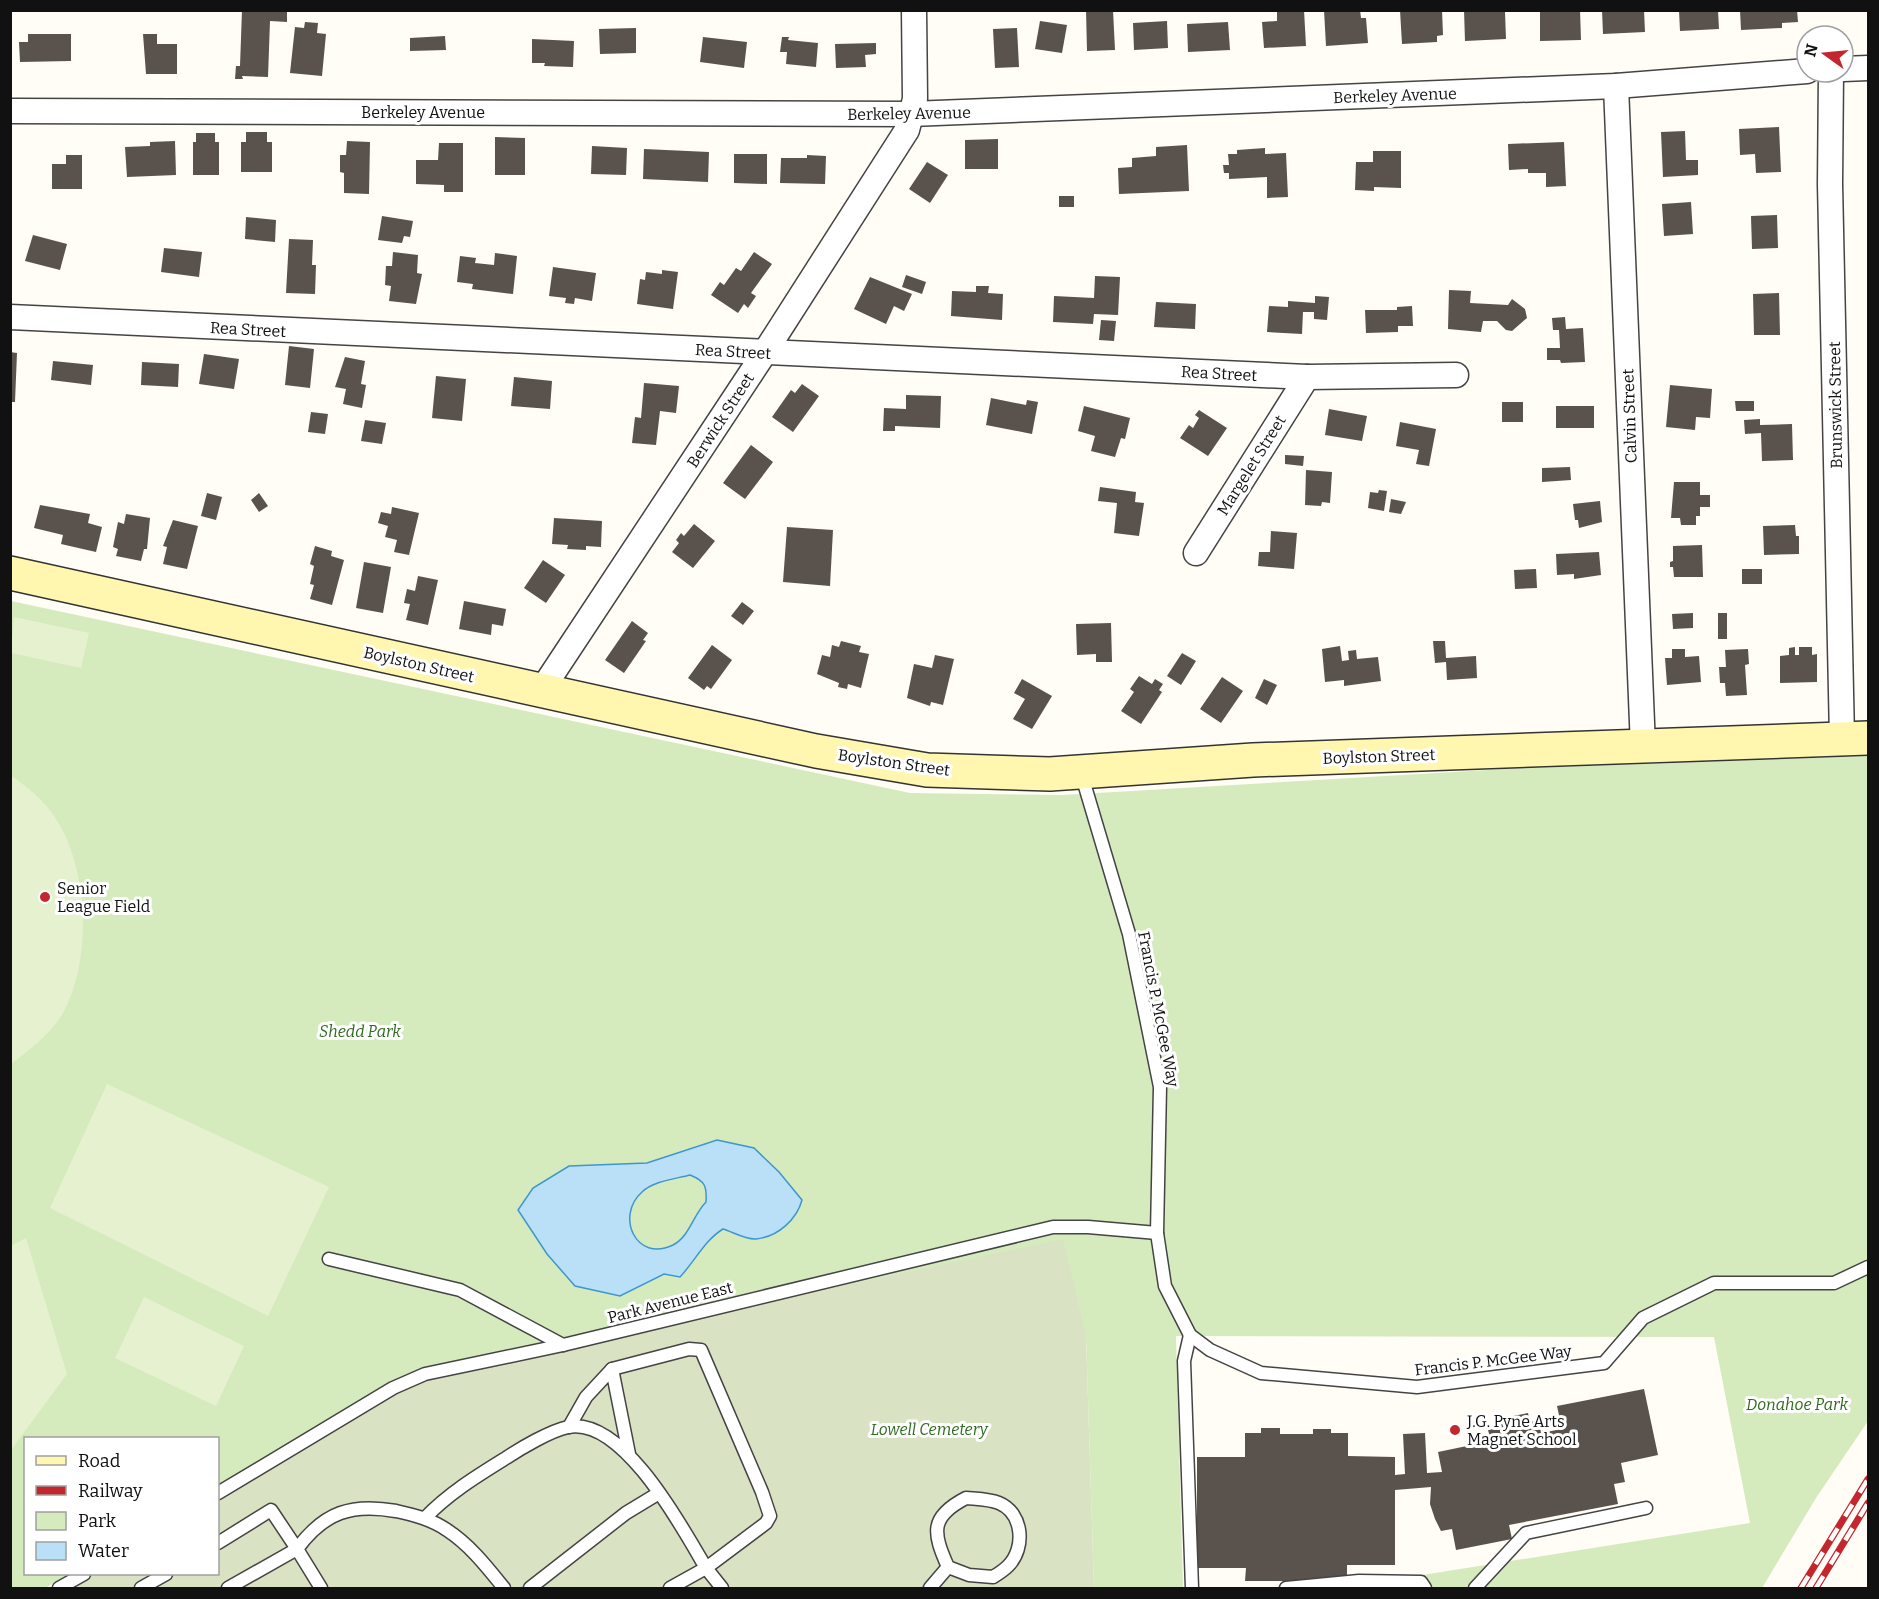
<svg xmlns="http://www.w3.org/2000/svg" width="1879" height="1599" font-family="Bitter,serif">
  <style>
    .green { fill: #d5ebbd }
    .cemetery { fill: #d9e3c4 }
    .pitch { fill: #e6f2cf }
    .water { fill: #b9e0f7; stroke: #3f96cf; stroke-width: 1.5; fill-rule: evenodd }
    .building { fill: #5a524d }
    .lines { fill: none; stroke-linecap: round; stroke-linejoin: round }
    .service-casing { stroke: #444; stroke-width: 15 }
    .minor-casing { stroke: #444; stroke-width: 27 }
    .secondary-casing { stroke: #333; stroke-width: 36 }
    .service { stroke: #fff; stroke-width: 12 }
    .minor { stroke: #fff; stroke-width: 24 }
    .secondary { stroke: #fff6b0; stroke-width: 33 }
    .rail-casing { stroke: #c4262e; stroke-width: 7 }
    .rail { stroke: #fff; stroke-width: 4.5; stroke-dasharray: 14; stroke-linecap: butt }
    .poi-dot { fill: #c4262e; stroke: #fff; stroke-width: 2 }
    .labels { text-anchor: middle; stroke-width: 6; stroke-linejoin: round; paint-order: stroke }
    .street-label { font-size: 16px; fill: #111; stroke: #fff }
    .poi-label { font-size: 16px; fill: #111; stroke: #fff; text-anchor: start }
    .park-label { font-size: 16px; font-style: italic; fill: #2f6b1f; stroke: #fff }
  </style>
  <rect width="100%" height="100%" fill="#fffdf5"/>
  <polygon class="green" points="11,601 910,793 1063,795 1505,769 1868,756 1868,1421 1816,1498 1762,1588 1341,1588 1750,1523 1714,1337 1176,1336 1183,1588 1094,1588 1086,1335 218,1489 218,1438 26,1438 26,1574 71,1574 45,1588 11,1588"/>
  <polygon class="cemetery" points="1063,1239 1086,1335 1094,1588 59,1588 84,1574 218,1574 218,1493 393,1388 563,1345"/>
  <g class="pitch">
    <polygon points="14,617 89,633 81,668 11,653"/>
    <path d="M10,775C28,787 45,801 56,819C89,870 92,960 63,1013C52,1033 28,1051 11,1064Z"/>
    <polygon points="107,1084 329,1187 268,1316 50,1208"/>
    <polygon points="26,1238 67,1374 11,1450 11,1246"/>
    <polygon points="144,1297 244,1346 216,1406 115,1358"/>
  </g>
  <path class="water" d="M717,1140L754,1148L779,1172L802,1200C797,1219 778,1237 756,1239C746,1240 733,1232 723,1229C705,1240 695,1261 680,1277L664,1274L620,1296L575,1286L547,1254L518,1210L533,1188L569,1166L647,1163ZM690,1175C705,1181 707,1186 706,1202C693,1215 690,1236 673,1245C636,1263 615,1216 642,1192C653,1181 675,1179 690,1175Z"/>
  <g class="building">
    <polygon points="242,10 287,10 287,22 270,21 268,77 242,76 243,79 235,79 236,66 240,66"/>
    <polygon points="1086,10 1113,10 1115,50 1087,51"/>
    <polygon points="1277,10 1304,10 1306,46 1264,48 1262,22 1277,21"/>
    <polygon points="1324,10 1360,10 1361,18 1366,18 1368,43 1326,46"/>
    <polygon points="1400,10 1442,10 1443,35 1437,36 1437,42 1402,44"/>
    <polygon points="1464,10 1505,12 1506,39 1465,41"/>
    <polygon points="1540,10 1580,10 1581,40 1540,41"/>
    <polygon points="1602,10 1644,10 1645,32 1603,34"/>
    <polygon points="1679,10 1718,10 1719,29 1680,31"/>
    <polygon points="1740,10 1797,10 1798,22 1782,23 1782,28 1741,30"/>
    <polygon points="1040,21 1067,25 1062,53 1035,49"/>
    <polygon points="1167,21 1168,48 1134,50 1133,23"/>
    <polygon points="305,22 318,23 317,33 326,34 322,76 290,73 295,27 304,28"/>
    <polygon points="1228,22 1230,50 1188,52 1187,24"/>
    <polygon points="636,28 636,53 600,54 599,29"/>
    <polygon points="1017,28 1019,67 995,68 993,29"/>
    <polygon points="28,34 71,34 71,61 20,62 19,42 28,42"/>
    <polygon points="143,34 157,34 157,44 177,44 177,74 146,74"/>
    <polygon points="445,36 446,50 410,51 410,38"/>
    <polygon points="703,37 747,42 744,68 700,62"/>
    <polygon points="782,37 789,37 788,40 818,43 816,67 786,64 787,52 780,52"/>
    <polygon points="532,39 574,41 573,67 544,66 545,63 532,63"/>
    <polygon points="876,43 876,54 865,55 866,67 836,68 835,44"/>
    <polygon points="1779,127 1781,172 1756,173 1755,154 1740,155 1739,129"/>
    <polygon points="1685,131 1686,160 1698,160 1698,175 1663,177 1661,132"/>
    <polygon points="246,132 267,132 267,142 272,142 272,172 241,172 241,142 246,142"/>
    <polygon points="196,133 215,133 215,142 219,142 219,175 193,175 193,142 196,142"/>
    <polygon points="495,137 525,138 525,175 495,175"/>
    <polygon points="998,139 998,169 965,169 965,140"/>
    <polygon points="175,141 176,175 127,177 125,147 150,146 150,142"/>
    <polygon points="347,141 370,142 369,194 344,193 344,173 340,172 340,155 346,155"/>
    <polygon points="1564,142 1566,186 1546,187 1546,173 1528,173 1528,169 1509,170 1508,144"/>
    <polygon points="439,143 463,143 463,192 444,192 444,185 416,184 416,160 438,160"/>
    <polygon points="1187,145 1189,191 1119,194 1118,168 1132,167 1132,158 1156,156 1156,147"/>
    <polygon points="592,146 627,148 626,175 591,174"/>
    <polygon points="1265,148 1265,154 1286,153 1288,197 1267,198 1267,177 1229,179 1229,173 1224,173 1223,165 1229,165 1228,154 1237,154 1237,150"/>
    <polygon points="644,149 709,152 708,182 643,179"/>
    <polygon points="1373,151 1401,151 1401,188 1374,187 1374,191 1355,190 1356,162 1373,162"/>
    <polygon points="734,154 767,154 767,184 734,183"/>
    <polygon points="66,155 82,155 82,189 52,189 52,164 66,164"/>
    <polygon points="807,155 826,156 825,184 780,183 781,158 807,158"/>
    <polygon points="927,162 948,175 930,203 909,189"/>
    <rect x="1059" y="196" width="15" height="11"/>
    <polygon points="1691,202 1693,234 1664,236 1662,204"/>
    <polygon points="1777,215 1778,248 1752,249 1751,216"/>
    <polygon points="382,216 413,221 410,237 404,236 402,243 378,240"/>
    <polygon points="246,217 276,220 275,242 245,239"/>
    <polygon points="33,235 67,244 60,270 25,261"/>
    <polygon points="289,239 313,240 312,265 316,265 315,294 286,293"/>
    <polygon points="164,248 202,252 199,277 161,272"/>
    <polygon points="393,252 418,255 417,273 422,274 416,304 389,301 391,286 385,285 386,266 392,266"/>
    <polygon points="754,252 772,264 751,293 756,296 748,308 744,304 738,313 711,295 720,282 724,285 736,268 741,271"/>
    <polygon points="495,253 517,256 513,294 472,289 473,284 457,282 460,256 476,258 475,263 494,265"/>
    <polygon points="553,267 596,273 592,301 575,298 574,304 565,303 566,298 549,296"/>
    <polygon points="662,270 678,272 673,309 637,304 640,279 645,280 646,272 662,274"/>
    <polygon points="906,275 926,282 922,294 902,287"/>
    <polygon points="1095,276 1120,277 1118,315 1094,314 1093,324 1053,322 1054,296 1094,298"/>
    <polygon points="870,277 912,294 904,311 894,306 886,324 854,309"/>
    <polygon points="976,286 989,286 988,293 1003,294 1002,320 951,316 952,291 976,292"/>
    <polygon points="1449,290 1471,291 1470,303 1508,305 1512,299 1525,309 1527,318 1512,331 1506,330 1497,321 1483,321 1481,332 1448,329"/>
    <polygon points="1779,293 1780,335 1754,335 1753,294"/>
    <polygon points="1315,296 1329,297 1327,320 1314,319 1314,312 1303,312 1302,334 1267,332 1269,306 1288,307 1288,301 1315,303"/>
    <polygon points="1156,302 1196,304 1195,329 1154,327"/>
    <polygon points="1412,306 1413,326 1398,326 1398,332 1366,333 1365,310 1397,310 1397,307"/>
    <polygon points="1565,317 1566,329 1583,328 1585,362 1561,363 1560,360 1547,360 1547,348 1560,348 1559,330 1553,330 1552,318"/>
    <polygon points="1101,320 1116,321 1114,341 1099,340"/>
    <polygon points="289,346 314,349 310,388 285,385"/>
    <polygon points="10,352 17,353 15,402 10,402"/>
    <polygon points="204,354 239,359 234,389 199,384"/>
    <polygon points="345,357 365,361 361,384 366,385 362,408 343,404 346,389 335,387"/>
    <polygon points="53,361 93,365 91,385 51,380"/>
    <polygon points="142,362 179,364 178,387 141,385"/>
    <polygon points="436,376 466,379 462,421 432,418"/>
    <polygon points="514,377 552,381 550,409 511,406"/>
    <polygon points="644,383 679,386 676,413 660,411 656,445 632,443 635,417 641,418"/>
    <polygon points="802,384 819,396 793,432 772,417 791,390 795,393"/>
    <polygon points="1670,385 1712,389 1710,418 1696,417 1695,430 1666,427"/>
    <polygon points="906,395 941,396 940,428 895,426 895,431 883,431 884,408 906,409"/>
    <polygon points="991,398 1026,405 1027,400 1038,402 1032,434 986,425"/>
    <polygon points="1735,401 1754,401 1754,411 1736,411"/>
    <rect x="1502" y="402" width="21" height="20"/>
    <polygon points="1084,406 1130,418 1125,439 1121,438 1115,457 1091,451 1095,436 1078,431"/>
    <rect x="1556" y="406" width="38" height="22"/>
    <polygon points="1329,409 1367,416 1362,441 1325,435"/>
    <polygon points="1199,410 1227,428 1208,456 1180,438 1189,425 1193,428 1199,418 1195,415"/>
    <polygon points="311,412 328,414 325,434 308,432"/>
    <polygon points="1760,419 1760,425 1792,424 1793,460 1762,461 1761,433 1745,434 1744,420"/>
    <polygon points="365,420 386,423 382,444 361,441"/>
    <polygon points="1400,422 1436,429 1429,466 1416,464 1419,450 1396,446"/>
    <polygon points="751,445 773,462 745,499 723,483"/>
    <polygon points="1285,455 1304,456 1303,466 1285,464"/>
    <polygon points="1570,467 1571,480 1542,482 1542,468"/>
    <polygon points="1306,470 1332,472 1330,503 1322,502 1321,506 1305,505"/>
    <polygon points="1674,482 1700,482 1700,495 1710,495 1710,507 1700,507 1700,516 1696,516 1696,525 1681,525 1680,518 1671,518"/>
    <polygon points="1100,487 1136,492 1135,502 1144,503 1139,536 1114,533 1117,503 1098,501"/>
    <polygon points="1379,490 1387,491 1384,511 1368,508 1370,492 1378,493"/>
    <polygon points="207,493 222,497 216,520 201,516"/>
    <polygon points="259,493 268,506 259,512 251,500"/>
    <polygon points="1391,499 1406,502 1401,514 1389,512"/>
    <polygon points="1600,501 1602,522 1579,528 1578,520 1575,520 1573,504"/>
    <polygon points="40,505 90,514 88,523 102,527 96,552 61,544 63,535 34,528"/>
    <polygon points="392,507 419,513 409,555 394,552 397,540 385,537 388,526 378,523 381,512 391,514"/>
    <polygon points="126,514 150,518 147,549 144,549 141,561 116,556 118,549 113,547 118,522 124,524"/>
    <polygon points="554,518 602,521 601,547 586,546 586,550 567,549 568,545 552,544"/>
    <polygon points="173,520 198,526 187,569 163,564 167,547 163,546"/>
    <polygon points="694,524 715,541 693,568 672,552 679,543 676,540 681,533 684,536"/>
    <polygon points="1795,525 1796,536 1799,536 1799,554 1764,555 1763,526"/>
    <polygon points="787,527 833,530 830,586 783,582"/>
    <polygon points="1271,531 1297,533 1294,569 1258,566 1259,552 1270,552"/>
    <polygon points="1702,545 1703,577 1674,577 1673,567 1670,567 1670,562 1673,561 1673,546"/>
    <polygon points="315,546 332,551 331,556 344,560 332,605 310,599 314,585 310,584 314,566 310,564"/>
    <polygon points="1599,552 1601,575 1574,579 1574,574 1557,575 1556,554"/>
    <polygon points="543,560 565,575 546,603 524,588"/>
    <polygon points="364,562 391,567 383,613 356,608"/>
    <polygon points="1536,569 1537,588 1515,589 1514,570"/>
    <rect x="1742" y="569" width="20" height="15"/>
    <polygon points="418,576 438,580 428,625 406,620 410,604 404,603 407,589 415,591"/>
    <polygon points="464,601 506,609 503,626 492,624 491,635 459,629"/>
    <polygon points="742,602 754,611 743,625 731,616"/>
    <polygon points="1693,613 1693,628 1673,629 1672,614"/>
    <rect x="1718" y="613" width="9" height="26"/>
    <polygon points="632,621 648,633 643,640 646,641 624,673 605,660"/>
    <polygon points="1111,623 1112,662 1096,662 1096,654 1077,655 1076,624"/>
    <polygon points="841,641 861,646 859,652 869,654 861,688 848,684 847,689 838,687 839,683 817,674 822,655 830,657 832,645 839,647"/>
    <polygon points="1433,641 1445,641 1446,658 1476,656 1477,678 1447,680 1446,662 1435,663"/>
    <polygon points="712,645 732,660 711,689 707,686 704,690 688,678"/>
    <polygon points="1340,646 1342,661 1349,660 1348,651 1356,650 1357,659 1378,657 1381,681 1344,686 1344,680 1325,682 1322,649"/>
    <polygon points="1795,647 1795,655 1799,655 1799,647 1812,647 1812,655 1817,654 1817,682 1780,683 1780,656 1789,655 1789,648"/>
    <polygon points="1672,649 1685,649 1685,657 1699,656 1701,682 1667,685 1665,658 1672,658"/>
    <polygon points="1748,649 1749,664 1745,665 1747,695 1726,696 1725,683 1720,683 1719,667 1726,667 1725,650"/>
    <polygon points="1182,653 1196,661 1181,685 1167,676"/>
    <polygon points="935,655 954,659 943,705 931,702 930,706 907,698 914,664 932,668"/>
    <polygon points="1139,676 1152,684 1155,679 1163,684 1159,690 1162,692 1141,724 1121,711 1134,692 1130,689"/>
    <polygon points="1222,677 1243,691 1221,723 1200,709"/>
    <polygon points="1022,679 1052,696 1032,729 1013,719 1025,699 1014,693"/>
    <polygon points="1264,679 1277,685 1267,705 1255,698"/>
    <polygon points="1644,1389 1658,1455 1621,1463 1625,1482 1614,1484 1618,1504 1509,1525 1512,1539 1456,1550 1452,1529 1441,1531 1435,1519 1430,1504 1431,1487 1395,1490 1395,1565 1347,1565 1347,1581 1245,1581 1246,1568 1197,1568 1197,1457 1245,1457 1245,1433 1261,1433 1261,1428 1280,1428 1280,1434 1313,1434 1313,1429 1331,1429 1331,1433 1348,1433 1348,1456 1395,1457 1395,1475 1405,1474 1403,1434 1425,1433 1427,1473 1442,1472 1438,1452 1491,1441 1488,1430 1499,1428 1497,1419 1528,1413 1530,1422 1539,1420 1541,1433 1562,1429 1557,1406"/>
  </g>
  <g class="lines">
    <defs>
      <g id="service">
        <polyline points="1081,773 1129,934 1160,1087 1157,1233 1165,1286 1190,1335 1210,1350 1261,1373 1417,1387 1604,1363 1643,1318 1714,1283 1834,1283 1868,1267"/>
        <polyline points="329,1259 460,1290 563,1345"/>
        <polyline points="1190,1335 1184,1361 1192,1588"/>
        <polyline points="612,1369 689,1349 701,1350 762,1492 770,1516 766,1523 706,1568 722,1588"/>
        <polyline points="569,1427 586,1397 612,1369 629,1454"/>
        <polyline points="218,1493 393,1388 425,1374 563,1345 1053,1227 1088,1227 1157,1233"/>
        <path d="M966,1498C976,1499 989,1499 999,1503C1023,1513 1026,1548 1008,1566C1004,1570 998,1574 993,1577L969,1575L948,1567C933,1533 929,1517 966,1498Z"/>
        <path d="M425,1518C449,1493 477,1476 506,1458C521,1448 550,1431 568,1427C623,1416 683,1529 706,1568L670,1588"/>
        <polyline points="218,1543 271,1510 297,1549 228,1588"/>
        <polyline points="59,1588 84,1574"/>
        <polyline points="141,1588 166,1574"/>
        <path d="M321,1588L297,1549C324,1512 352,1503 396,1511C414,1515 431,1519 447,1530C470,1545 487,1567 504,1588"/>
        <polyline points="530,1588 626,1513 659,1493"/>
        <polyline points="930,1588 948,1567"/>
        <polyline points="1286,1588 1359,1581 1421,1582 1425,1588"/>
        <polyline points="1475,1588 1526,1533 1646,1508"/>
      </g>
      <g id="minor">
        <polyline points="1843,69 1868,68"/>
        <polyline points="1831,72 1830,184 1842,738"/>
        <polyline points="1616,86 1643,747"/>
        <polyline points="10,111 911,114 1616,86 1807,71"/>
        <polyline points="10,317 1307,377 1456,375"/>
        <polyline points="1196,553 1307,377"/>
        <polyline points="541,691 765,352 907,130 915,99 914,10"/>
      </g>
      <polyline id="secondary" points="10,573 816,751 927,770 1050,774 1253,760 1868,738"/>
    </defs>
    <use href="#service" class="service-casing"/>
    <use href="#minor" class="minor-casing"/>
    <use href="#secondary" class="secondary-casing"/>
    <use href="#service" class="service"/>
    <use href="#minor" class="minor"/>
    <use href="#secondary" class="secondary"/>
    <defs>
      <g id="rail">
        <polyline points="1801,1588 1868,1479"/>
        <polyline points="1816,1588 1868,1503"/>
      </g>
    </defs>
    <use href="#rail" class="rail-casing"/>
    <use href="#rail" class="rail"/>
  </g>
  <g class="poi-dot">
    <circle cx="45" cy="897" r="6"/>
    <circle cx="1455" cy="1430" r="6"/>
  </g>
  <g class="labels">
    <g class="street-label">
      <text transform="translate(1395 95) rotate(-2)" y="6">Berkeley Avenue</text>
      <text x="423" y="118">Berkeley Avenue</text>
      <text transform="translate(909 113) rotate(-1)" y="6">Berkeley Avenue</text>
      <text transform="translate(248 329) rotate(3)" y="6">Rea Street</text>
      <text transform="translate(733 351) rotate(3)" y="6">Rea Street</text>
      <text transform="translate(1219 373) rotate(3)" y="6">Rea Street</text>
      <text transform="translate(1835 405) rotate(-91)" y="6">Brunswick Street</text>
      <text transform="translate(1629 416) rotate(-92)" y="6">Calvin Street</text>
      <text transform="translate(720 420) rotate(-57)" y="6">Berwick Street</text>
      <text transform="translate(1251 465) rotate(-58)" y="6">Margelet Street</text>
      <text transform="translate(419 664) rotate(13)" y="6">Boylston Street</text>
      <text transform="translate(1379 756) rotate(-2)" y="6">Boylston Street</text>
      <text transform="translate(894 762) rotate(8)" y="6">Boylston Street</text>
      <text transform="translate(1159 1009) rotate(79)" y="6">Francis P. McGee Way</text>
      <text transform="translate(670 1302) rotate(-14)" y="6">Park Avenue East</text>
      <text transform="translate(1493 1360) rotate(-7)" y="6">Francis P. McGee Way</text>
    </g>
    <g class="poi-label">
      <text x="57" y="894">Senior<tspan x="57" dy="18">League Field</tspan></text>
      <text x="1467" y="1427">J.G. Pyne Arts<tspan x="1467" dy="18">Magnet School</tspan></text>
    </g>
    <g class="park-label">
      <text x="360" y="1037">Shedd Park</text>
      <text x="1797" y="1410">Donahoe Park</text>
      <text x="929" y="1435">Lowell Cemetery</text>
    </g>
  </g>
  <rect width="1879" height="1599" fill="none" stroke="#111111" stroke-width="24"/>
  <rect x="24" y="1437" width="195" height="138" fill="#ffffff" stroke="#a0a0a0" stroke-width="1.5"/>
  <rect x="36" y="1456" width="30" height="9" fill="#fff6b0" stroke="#a0a0a0" stroke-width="1.5"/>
  <text x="78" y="1467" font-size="18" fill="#111111">Road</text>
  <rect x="36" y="1486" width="30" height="9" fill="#c4262e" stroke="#a0a0a0" stroke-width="1.5"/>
  <text x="78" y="1497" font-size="18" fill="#111111">Railway</text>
  <rect x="36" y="1512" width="30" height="18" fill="#d5ebbd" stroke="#a0a0a0" stroke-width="1.5"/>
  <text x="78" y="1527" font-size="18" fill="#111111">Park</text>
  <rect x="36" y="1542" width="30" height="18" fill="#b9e0f7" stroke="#a0a0a0" stroke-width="1.5"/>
  <text x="78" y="1557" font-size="18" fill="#111111">Water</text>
  <g transform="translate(1825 54) rotate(285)"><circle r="28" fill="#ffffff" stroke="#a0a0a0" stroke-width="1.5"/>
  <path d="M0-4.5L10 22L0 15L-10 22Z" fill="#c4262e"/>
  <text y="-9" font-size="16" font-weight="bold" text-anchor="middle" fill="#111111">N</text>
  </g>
</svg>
